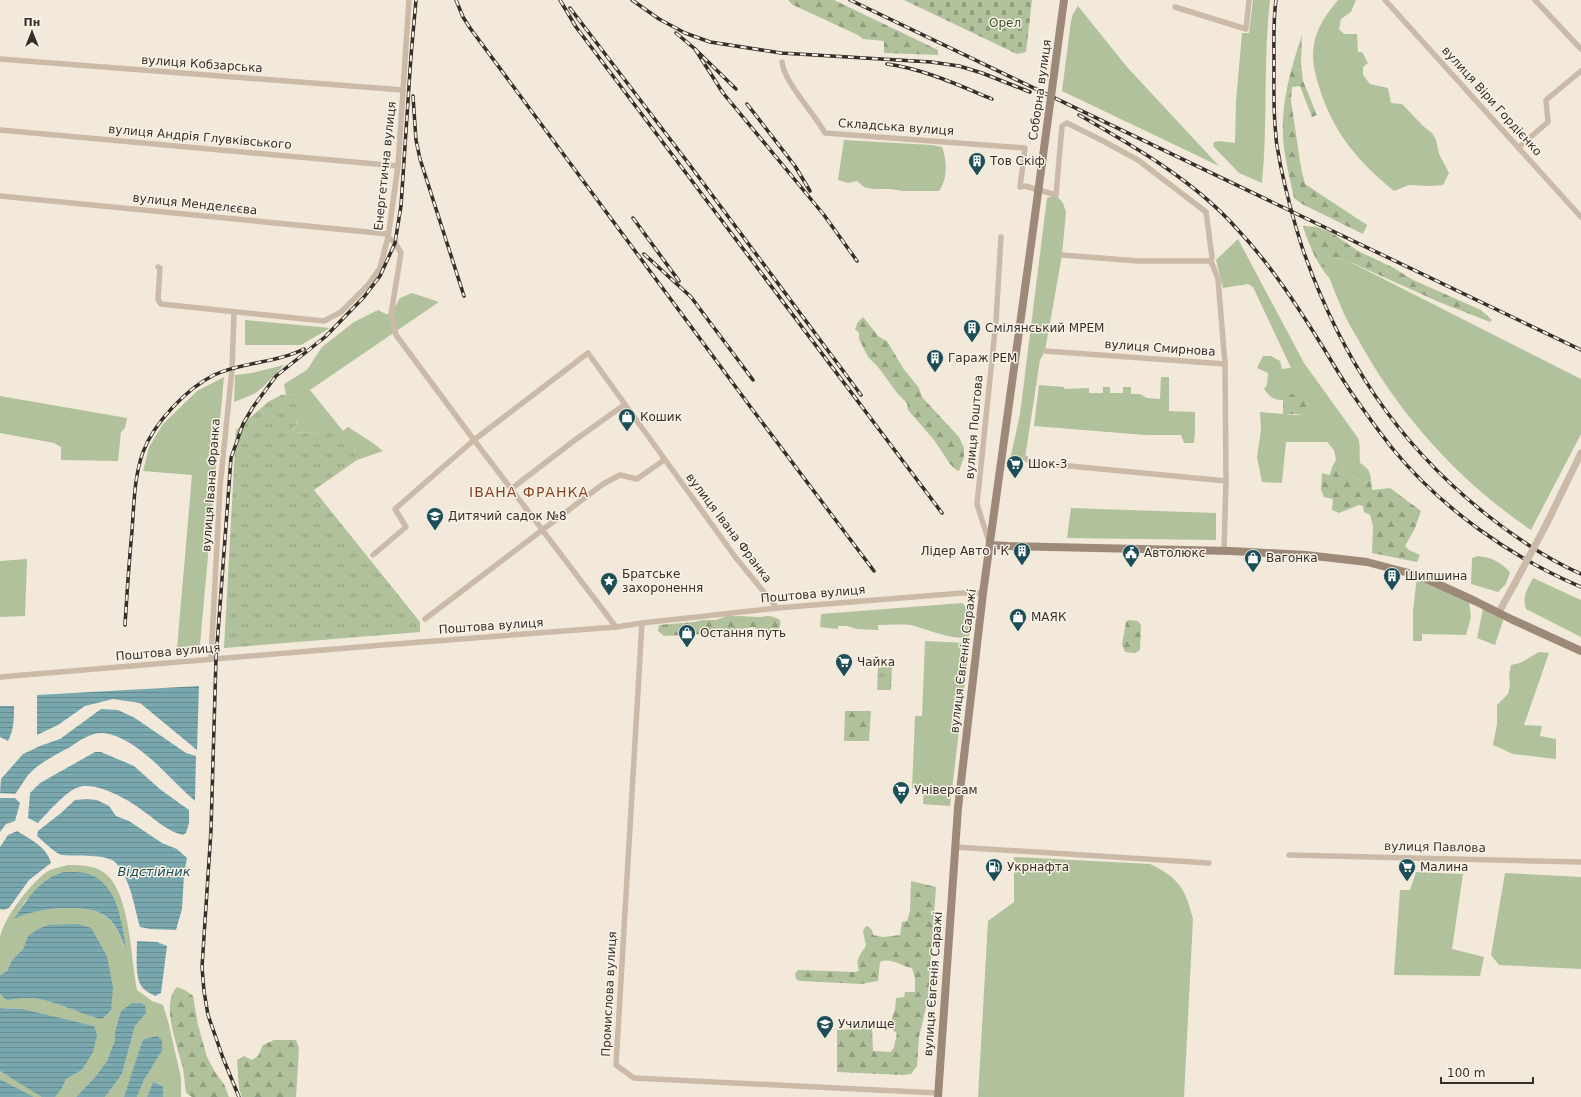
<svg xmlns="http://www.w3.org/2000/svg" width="1581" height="1097" font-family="'DejaVu Sans',sans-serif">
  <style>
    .green { fill: #b1c19b; fill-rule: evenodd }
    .forest { fill: url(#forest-firs) }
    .cemetery { fill: url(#cemetery-stones) }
    .park { fill: url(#park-tufts) }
    .water { fill: url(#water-rules) }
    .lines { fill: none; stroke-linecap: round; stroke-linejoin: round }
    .minor { stroke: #cabaa7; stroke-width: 5.5 }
    .tertiary { stroke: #cabaa7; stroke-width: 7 }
    .secondary { stroke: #9d8978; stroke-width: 8 }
    .rail-casing { stroke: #362e28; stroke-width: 3.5 }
    .rail { stroke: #f9f3e7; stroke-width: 2; stroke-dasharray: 6; stroke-linecap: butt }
    .tertiary-bridge { stroke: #cabaa7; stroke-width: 7 }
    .secondary-bridge { stroke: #9d8978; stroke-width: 8 }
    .labels { text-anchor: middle; stroke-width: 3; stroke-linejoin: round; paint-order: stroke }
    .park-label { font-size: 12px; fill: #42542b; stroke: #f9f3e7 }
    .street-label { font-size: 12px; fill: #362e28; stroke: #f9f3e7 }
    .poi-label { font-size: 12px; fill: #362e28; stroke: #f9f3e7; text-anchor: start }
    .water-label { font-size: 13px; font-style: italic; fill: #1d4e58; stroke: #f9f3e7 }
    .quarter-label { font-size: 14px; letter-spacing: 1px; fill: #854221; stroke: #f9f3e7 }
  </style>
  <defs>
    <pattern id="forest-firs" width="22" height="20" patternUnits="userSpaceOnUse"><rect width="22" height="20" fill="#b1c19b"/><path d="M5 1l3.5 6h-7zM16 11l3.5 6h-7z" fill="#919d7e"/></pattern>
    <pattern id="cemetery-stones" width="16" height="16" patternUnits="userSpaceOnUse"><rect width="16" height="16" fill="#b1c19b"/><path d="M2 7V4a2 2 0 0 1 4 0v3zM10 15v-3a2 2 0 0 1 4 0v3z" fill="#919d7e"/></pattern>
    <pattern id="park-tufts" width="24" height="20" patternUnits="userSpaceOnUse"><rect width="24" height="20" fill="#b1c19b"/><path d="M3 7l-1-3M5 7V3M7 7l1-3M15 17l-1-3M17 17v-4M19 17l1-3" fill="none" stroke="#919d7e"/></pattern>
    <pattern id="water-rules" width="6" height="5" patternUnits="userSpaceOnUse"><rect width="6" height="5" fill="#7aa8af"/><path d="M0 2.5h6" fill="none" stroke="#65898e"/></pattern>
  </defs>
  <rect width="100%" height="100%" fill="#f2e9db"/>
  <g class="green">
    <path d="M1253,0H1270C1263,61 1268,122 1262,183L1239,173L1213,146L1214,142L1219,141L1235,143L1236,101L1242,33H1249Z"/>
    <path d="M1338,0H1356L1351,12L1341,19L1339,29L1344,34H1357L1358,52H1362L1368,63L1363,67V75L1370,84L1388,88L1391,103L1402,104L1423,126L1432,133L1436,140L1439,154L1449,173L1443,185L1430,186L1409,185L1394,191C1358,161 1335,135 1320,90C1314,71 1310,56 1316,36C1320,23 1329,11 1338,0Z"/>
    <polygon points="1078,6 1127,67 1219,166 1062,91 1071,21 1073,14"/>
    <path d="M844,140L931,145L942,147C947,160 948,179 939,191H903L890,189H873L864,187L857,181L848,183L838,180Z"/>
    <polygon points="1056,195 1063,203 1066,212 1062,255 1045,351 1040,360 1025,458 1010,460 1020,414 1047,198"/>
    <path d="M1238,239L1304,363L1358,438C1361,447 1359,454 1360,463C1367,467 1371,472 1371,480L1364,483L1355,478L1336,460L1334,450L1327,442H1286L1282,483L1262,482L1257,457L1261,430L1260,412L1295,415L1303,414L1308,409L1306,401L1290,394L1283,400C1273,400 1270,397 1264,389L1267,385L1268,373L1257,368L1263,356H1271L1280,361L1282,369L1291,368L1253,287L1248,284L1223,288L1216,260Z"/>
    <path d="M1330,256L1348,261L1581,379V434L1531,530C1460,482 1400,416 1359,341C1353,330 1346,320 1342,309C1335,293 1329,277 1323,261Z"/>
    <polygon points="412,293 439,302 310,390 343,431 348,427 373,443 383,451 357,460 354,447 319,432 292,433 298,422 297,394 286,395 284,384 307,370 322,347 354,322 378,310 386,314 391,314 400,298"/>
    <polygon points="245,320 330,328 301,345 245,345"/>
    <polygon points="284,365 262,388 254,394 234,402 235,375 252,373"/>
    <polygon points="224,377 200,645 177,648 192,475 143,471 149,447 163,424 197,391"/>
    <polygon points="1161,377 1169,377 1169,411 1195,412 1195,434 1194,443 1184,443 1181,435 1145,435 1034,426 1039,385 1064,387 1064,389 1089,388 1089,393 1103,393 1103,387 1110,387 1110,393 1123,393 1123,387 1131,387 1131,394 1140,394 1147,398 1160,399"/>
    <polygon points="0,396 127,418 125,428 121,432 118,461 61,460 61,447 54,443 0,433"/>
    <polygon points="1071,508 1216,513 1216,540 1067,538"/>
    <path d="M1478,556C1493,558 1499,561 1510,572L1506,584L1498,592L1471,584L1472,558Z"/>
    <polygon points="27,559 25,616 0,617 0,561"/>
    <polygon points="1417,576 1469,602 1471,617 1466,635 1422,634 1422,641 1413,641 1413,611"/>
    <path d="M1533,578L1581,600V637L1526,609C1522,596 1527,590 1533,578Z"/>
    <path d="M962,603C973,612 971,621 970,635C959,644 923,627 910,625C900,624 888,625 878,625V630L857,629L847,626H838V629L820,627L821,614Z"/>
    <polygon points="1483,609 1504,618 1495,645 1477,638"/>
    <polygon points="925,641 965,643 968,644 969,647 950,806 923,804 924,789 912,788 915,716 922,716"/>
    <polygon points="1539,652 1549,653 1524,725 1542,726 1540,736 1556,739 1556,759 1513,754 1493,745 1497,724 1497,705 1508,694 1510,686 1509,675 1511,665 1520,663"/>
    <path d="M1014,857L1150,864C1179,878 1185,888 1193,919L1184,1097H978L988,921L1014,902Z"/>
    <path d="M68,865C81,865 95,865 106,874C130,894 131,960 137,990L152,1001L163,1005L168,1021L181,1078V1097H163V1086L153,1082L147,1097H137L144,1080L162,1051L157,1036L143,1039L125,1097H105L122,1074L135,1026L146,1013L121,1011L115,1031V1040L107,1061L95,1077L76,1097H34L0,1079V1071L13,1079L62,1088L66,1079L82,1070L93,1026L23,1009L0,1008V994L6,1000C13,1000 20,998 27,998C53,998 77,1014 102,1018L111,1012L107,956L90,928L28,936L23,949L12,960L7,971L0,975C0,963 0,950 0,938C2,920 33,879 50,870C55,868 62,867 68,865ZM35,893L120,915L125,948C121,938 116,926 108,918C91,902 35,908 15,918L25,901Z"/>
    <polygon points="1416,872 1463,874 1452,949 1484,957 1480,976 1394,975 1400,890 1410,890"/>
    <polygon points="1505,873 1581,877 1581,969 1499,965 1491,955"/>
  </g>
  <g class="forest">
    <polygon points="788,0 834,0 938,50 938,55 884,53 884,41 863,39 858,35 793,5"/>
    <path d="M1302,35L1301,65L1303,81L1317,115L1312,117L1300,86L1292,87L1291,101L1301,168L1305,184L1367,225L1363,234L1302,204L1294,198C1290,178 1284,157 1283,137C1281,102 1291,68 1302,35Z"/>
    <path d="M1303,226L1317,227L1332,233L1358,251L1394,268L1413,280L1481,310L1492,320L1490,322L1439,302L1348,261L1330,256L1323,261L1330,279C1317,264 1309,246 1303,226Z"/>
    <polygon points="863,317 879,337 887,341 903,368 919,388 922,397 959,437 964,448 964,457 959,471 955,469 950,464 934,440 908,410 907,403 898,394 878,367 868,357 859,339 859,333 855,329 858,322"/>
    <polygon points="1290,394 1301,395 1306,401 1308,409 1303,414 1283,414 1283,400"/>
    <polygon points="1336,460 1355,478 1364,483 1371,480 1372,490 1390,488 1421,511 1415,528 1405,546 1409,550 1420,555 1417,562 1372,553 1373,526 1370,515 1364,512 1363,506 1359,505 1339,513 1332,510 1333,499 1324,497 1321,490 1322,473 1330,475 1332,467"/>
    <path d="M727,616L761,617L770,616L779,619C782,623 780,628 776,632L764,631L753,627L723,633L664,636L658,631L659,625L694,622L702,620H716Z"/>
    <polygon points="1129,620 1138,621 1141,625 1140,650 1135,653 1125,652 1122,645 1126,622"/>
    <polygon points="845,711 871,711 869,741 844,741"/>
    <path d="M911,881L936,887L928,999L919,1037L917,1066L911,1074L904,1075L837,1072V1030C850,1030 860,1027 872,1027L873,1051L891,1052L894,1047L897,1033L889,1027L895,1009L896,998L904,997L905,992H915V978L912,968C901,966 891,957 880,962L878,981L861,984L800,981L796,979L795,974L798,970L856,972L859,970C855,960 860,954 866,946L863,931L865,927L868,926L872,930L873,935L883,937L900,935L902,922L907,921L910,911Z"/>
    <path d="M177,987L185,990L193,996L198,1025L207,1057L215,1072L224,1084L229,1097H192L186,1093C185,1085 184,1077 183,1068C178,1048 160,1004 177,987Z"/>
    <polygon points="274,1040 296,1040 299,1048 296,1097 242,1097 239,1088 237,1060 244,1056 252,1060 258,1056 263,1045"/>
  </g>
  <polygon class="cemetery" points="904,0 1032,0 1026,52 1017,54"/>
  <g class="park">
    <path d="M297,394C301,414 301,415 292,433L319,432L346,435L354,447L357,460L314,490L420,622V632L224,648L236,430L268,402L281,395Z"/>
    <polygon points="878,667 892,667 891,690 877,690"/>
  </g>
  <g class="water">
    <polygon points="199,686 197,750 140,703 113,699 85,706 58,725 37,735 37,695"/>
    <path d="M0,706H14C14,718 14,730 8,741L0,737Z"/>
    <path d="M101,709L118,710L135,718L186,753L196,756L195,801C169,779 138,737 103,733C91,732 79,741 70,747C56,755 40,762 29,774C24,780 20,788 15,794L0,793L1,779L23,754L40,746L60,739Z"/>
    <path d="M95,752H101L134,766L161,790L189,810V823L186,833L183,835C169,832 157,821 146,813C131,801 95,779 76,788C64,794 47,813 38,823L28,818L30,793L40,783Z"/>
    <polygon points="0,798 15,798 20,803 15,821 6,824 0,832"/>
    <path d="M87,799L97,800L109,806L116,816L129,821L162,843L177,849L187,858L184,875L182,909L176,930L150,929L140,927C134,906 131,880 116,863C107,853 75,857 62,855C56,854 43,841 37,836L38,831L61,813L75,800Z"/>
    <path d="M17,831C30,839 47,847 51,863L29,880L9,908L3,910L0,909V847L8,835Z"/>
    <path d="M64,872C74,872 86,871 95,877C119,891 122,924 126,949C121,939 117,925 107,917C88,902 35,908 14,919C27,899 41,878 64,872Z"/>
    <path d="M78,924L91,928L107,956L113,987L111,1011L102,1019C78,1014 52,998 27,998C20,998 13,1000 6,1000L0,994V975L7,971L12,960L23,949L28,936L38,929L49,925Z"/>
    <path d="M137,941L157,942L167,946L161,993L155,996C150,993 143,990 140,984C135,972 137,954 137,941Z"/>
    <polygon points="132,1003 141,1003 145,1005 146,1013 135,1026 122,1074 105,1097 76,1097 95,1077 107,1061 115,1040 115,1031 121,1011"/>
    <polygon points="0,1008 23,1009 94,1026 97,1035 93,1052 82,1070 66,1079 62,1088 55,1097 42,1097 0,1071"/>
    <polygon points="157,1036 162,1040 162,1051 144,1080 137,1097 124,1097 143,1039"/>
    <polygon points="0,1079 34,1097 0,1097"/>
    <polygon points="153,1082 163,1086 163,1097 147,1097"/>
  </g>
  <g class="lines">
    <g class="minor">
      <polyline points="1385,0 1581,217"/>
      <polyline points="1535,0 1581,49"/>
      <polyline points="1175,7 1246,29 1249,0"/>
      <polyline points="0,59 403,90"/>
      <path d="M782,62C784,82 814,113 825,133L1025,148L1020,187L1025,186L1056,195L1062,126L1067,123L1103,141L1138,160L1206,212L1212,257L1211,261L1218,279L1225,364L1226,481L1224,551"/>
      <polyline points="0,130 398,166"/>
      <polyline points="1519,147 1548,122 1546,100 1581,71"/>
      <polyline points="0,196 388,234"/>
      <polyline points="1062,255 1138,261 1211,261"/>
      <polyline points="158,267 160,268 158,299 161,304 324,321 341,312 368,285 380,268 388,237 398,166 409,0"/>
      <polyline points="1045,351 1225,364"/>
      <polyline points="1025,458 1032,463 1040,464"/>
      <polyline points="1049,464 1226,481"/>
      <polyline points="511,489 575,440 624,405"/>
      <polyline points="989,542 977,504 996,321 1001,237"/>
      <polyline points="373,555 406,527 395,509 474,440 396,335 391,314 401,253 395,243 388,237"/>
      <polyline points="425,619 603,484 620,475 637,479 664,460"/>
      <polyline points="642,623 616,1065 634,1078 938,1093"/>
      <polyline points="616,627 474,440 588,353 736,558 777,608"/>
      <polyline points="211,659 220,487 232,369 234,313"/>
      <polyline points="0,677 383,645 616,627 642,623 777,608 962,593 983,593"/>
      <polyline points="955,847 1209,863"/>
      <polyline points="1289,855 1581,862"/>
    </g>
    <g class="tertiary">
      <polyline points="1547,523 1581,453"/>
      <polyline points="1499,612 1515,583"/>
    </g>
    <g class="secondary">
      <polyline points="990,545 1009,546 1231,551 1306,555 1367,562 1420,576 1475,601 1513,620 1581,651"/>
      <polyline points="938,1097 958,808 983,593 1033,230"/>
    </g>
    <defs>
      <g id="rail">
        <polyline points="456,0 463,17 470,28 752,409 874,571"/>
        <polyline points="560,0 576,27 942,513"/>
        <polyline points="632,0 659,19 685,33 710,42 781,53 931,62 959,66 982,73 1030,92"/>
        <polyline points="850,0 1581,350"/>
        <path d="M1276,0C1273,21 1274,42 1274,63C1274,87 1273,111 1276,136C1276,145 1279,154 1280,163C1286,192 1293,219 1302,247C1340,356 1396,443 1487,515C1516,538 1547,559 1581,574"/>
        <polyline points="570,8 689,164 861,395"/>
        <polyline points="676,33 695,49 736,89"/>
        <polyline points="695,49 723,93 824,215 857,261"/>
        <path d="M887,64C924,69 958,85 992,99"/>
        <polyline points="413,96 416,140 420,159 464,296"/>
        <polyline points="747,104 795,166 810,191"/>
        <path d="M1079,115C1135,147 1195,181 1238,230C1270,264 1296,304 1321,344C1331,360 1340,376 1351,392C1364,411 1378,430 1392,448C1441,508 1510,557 1581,587"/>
        <polyline points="633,218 679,281"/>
        <polyline points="644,254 691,297 753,380"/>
        <path d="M125,625C127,593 129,562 132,531C134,505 134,477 143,452C154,423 186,389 214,375C242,362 276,363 304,349"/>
        <polyline points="239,1097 223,1058 208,1015 204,991 202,967 211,830 216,659 231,458 243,424 253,407 276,376 325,337 364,297 380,276 395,243 401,206 411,56 416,0"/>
      </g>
    </defs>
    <use href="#rail" class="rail-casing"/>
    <use href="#rail" class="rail"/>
    <polyline class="tertiary-bridge" points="1515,583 1547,523"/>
    <polyline class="secondary-bridge" points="1033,230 1064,0"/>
  </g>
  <defs>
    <symbol id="building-pin" viewBox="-11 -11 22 30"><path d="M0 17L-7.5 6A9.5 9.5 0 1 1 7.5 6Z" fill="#1d4e58" stroke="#f9f3e7"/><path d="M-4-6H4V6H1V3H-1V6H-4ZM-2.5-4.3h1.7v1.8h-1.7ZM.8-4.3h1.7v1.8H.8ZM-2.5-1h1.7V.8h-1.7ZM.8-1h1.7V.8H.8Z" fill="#fff"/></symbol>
    <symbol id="shop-pin" viewBox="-11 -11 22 30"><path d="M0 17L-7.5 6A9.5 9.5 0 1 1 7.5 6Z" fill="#1d4e58" stroke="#f9f3e7"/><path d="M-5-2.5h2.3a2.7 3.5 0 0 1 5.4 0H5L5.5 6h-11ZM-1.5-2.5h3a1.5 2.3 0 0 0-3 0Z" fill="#fff"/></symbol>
    <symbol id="supermarket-pin" viewBox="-11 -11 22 30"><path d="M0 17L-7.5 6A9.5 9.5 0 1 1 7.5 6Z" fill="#1d4e58" stroke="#f9f3e7"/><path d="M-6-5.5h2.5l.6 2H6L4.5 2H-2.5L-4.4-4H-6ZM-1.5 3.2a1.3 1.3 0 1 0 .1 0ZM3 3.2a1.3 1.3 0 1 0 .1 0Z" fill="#fff"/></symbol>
    <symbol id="school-pin" viewBox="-11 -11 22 30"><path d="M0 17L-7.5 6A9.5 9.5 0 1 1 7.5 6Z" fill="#1d4e58" stroke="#f9f3e7"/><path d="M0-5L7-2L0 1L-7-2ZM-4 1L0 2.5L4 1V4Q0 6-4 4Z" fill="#fff"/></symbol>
    <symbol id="civic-pin" viewBox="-11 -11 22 30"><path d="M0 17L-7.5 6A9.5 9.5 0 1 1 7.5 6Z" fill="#1d4e58" stroke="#f9f3e7"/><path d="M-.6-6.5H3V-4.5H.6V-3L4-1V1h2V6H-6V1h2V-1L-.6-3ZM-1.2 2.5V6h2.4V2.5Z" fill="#fff"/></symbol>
    <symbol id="sight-pin" viewBox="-11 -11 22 30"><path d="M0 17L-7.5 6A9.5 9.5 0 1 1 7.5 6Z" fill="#1d4e58" stroke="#f9f3e7"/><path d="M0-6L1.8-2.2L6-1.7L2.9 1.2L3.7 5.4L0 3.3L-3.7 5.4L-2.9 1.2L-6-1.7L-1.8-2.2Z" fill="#fff"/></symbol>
    <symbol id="fuel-pin" viewBox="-11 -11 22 30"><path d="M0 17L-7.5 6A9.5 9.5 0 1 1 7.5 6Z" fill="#1d4e58" stroke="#f9f3e7"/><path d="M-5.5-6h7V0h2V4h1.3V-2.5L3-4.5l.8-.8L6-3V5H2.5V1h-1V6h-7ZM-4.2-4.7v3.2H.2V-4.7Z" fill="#fff"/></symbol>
  </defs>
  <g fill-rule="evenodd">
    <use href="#building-pin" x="967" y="151" width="20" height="27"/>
    <use href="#building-pin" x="962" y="318" width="20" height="27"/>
    <use href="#building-pin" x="925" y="348" width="20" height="27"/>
    <use href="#shop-pin" x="617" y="407" width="20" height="27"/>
    <use href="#supermarket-pin" x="1005" y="454" width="20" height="27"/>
    <use href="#school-pin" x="425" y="506" width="20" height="27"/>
    <use href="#building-pin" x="1012" y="541" width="20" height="27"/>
    <use href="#civic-pin" x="1121" y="543" width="20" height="27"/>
    <use href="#shop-pin" x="1243" y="548" width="20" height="27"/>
    <use href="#building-pin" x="1382" y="566" width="20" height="27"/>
    <use href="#sight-pin" x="599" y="571" width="20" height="27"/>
    <use href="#shop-pin" x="1008" y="607" width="20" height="27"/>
    <use href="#shop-pin" x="677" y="623" width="20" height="27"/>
    <use href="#supermarket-pin" x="834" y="652" width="20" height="27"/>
    <use href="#supermarket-pin" x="891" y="780" width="20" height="27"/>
    <use href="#fuel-pin" x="984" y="857" width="20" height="27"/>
    <use href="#supermarket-pin" x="1397" y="857" width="20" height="27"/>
    <use href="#school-pin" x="815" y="1014" width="20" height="27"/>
  </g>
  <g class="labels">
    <g class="park-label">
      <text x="1005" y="27">Орел</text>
    </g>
    <g class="street-label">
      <text transform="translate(202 64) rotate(4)" y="4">вулиця Кобзарська</text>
      <text transform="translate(1040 90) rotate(-82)" y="4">Соборна вулиця</text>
      <text transform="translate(1492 101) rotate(48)" y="4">вулиця Віри Гордієнко</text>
      <text transform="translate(896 127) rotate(4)" y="4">Складська вулиця</text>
      <text transform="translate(200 137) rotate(5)" y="4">вулиця Андрія Глувківського</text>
      <text transform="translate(385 166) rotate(-84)" y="4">Енергетична вулиця</text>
      <text transform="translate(195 204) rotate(6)" y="4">вулиця Менделєєва</text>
      <text transform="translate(1160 348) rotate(4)" y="4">вулиця Смирнова</text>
      <text transform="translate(974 427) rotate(-85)" y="4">вулиця Поштова</text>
      <text transform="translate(211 485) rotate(-86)" y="4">вулиця Івана Франка</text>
      <text transform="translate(729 528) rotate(53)" y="4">вулиця Івана Франка</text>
      <text transform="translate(813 594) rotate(-5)" y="4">Поштова вулиця</text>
      <text transform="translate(491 626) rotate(-4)" y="4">Поштова вулиця</text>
      <text transform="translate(168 652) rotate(-5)" y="4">Поштова вулиця</text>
      <text transform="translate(963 661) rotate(-83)" y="4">вулиця Євгенія Саражі</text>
      <text transform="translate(1435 847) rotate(1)" y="4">вулиця Павлова</text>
      <text transform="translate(933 984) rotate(-86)" y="4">вулиця Євгенія Саражі</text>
      <text transform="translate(609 994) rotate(-87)" y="4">Промислова вулиця</text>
    </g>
    <g class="poi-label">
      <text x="990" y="165">Тов Скіф</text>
      <text x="985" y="332">Смілянський МРЕМ</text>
      <text x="948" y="362">Гараж РЕМ</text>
      <text x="640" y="421">Кошик</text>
      <text x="1028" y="468">Шок-3</text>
      <text x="448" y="520">Дитячий садок №8</text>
      <text x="1009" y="555" text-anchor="end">Лідер Авто і К</text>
      <text x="1144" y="557">Автолюкс</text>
      <text x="1266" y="562">Вагонка</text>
      <text x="622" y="578">Братське<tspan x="622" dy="14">захоронення</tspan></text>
      <text x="1405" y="580">Шипшина</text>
      <text x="1031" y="621">МАЯК</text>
      <text x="700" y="637">Остання путь</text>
      <text x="857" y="666">Чайка</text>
      <text x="914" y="794">Універсам</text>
      <text x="1007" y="871">Укрнафта</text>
      <text x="1420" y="871">Малина</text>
      <text x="838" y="1028">Училище</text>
    </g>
    <g class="water-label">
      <text x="154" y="876">Відстійник</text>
    </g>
    <g class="quarter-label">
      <text x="529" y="497">ІВАНА ФРАНКА</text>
    </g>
  </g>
  <g transform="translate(32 32)" stroke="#f9f3e7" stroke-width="3" paint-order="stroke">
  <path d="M0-3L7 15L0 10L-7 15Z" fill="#362e28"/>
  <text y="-6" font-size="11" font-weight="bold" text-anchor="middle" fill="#362e28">Пн</text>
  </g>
  <path d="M1441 1077v6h92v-6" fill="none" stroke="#362e28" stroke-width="2"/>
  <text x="1447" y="1077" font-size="12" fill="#362e28" stroke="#f9f3e7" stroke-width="3" paint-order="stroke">100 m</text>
</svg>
